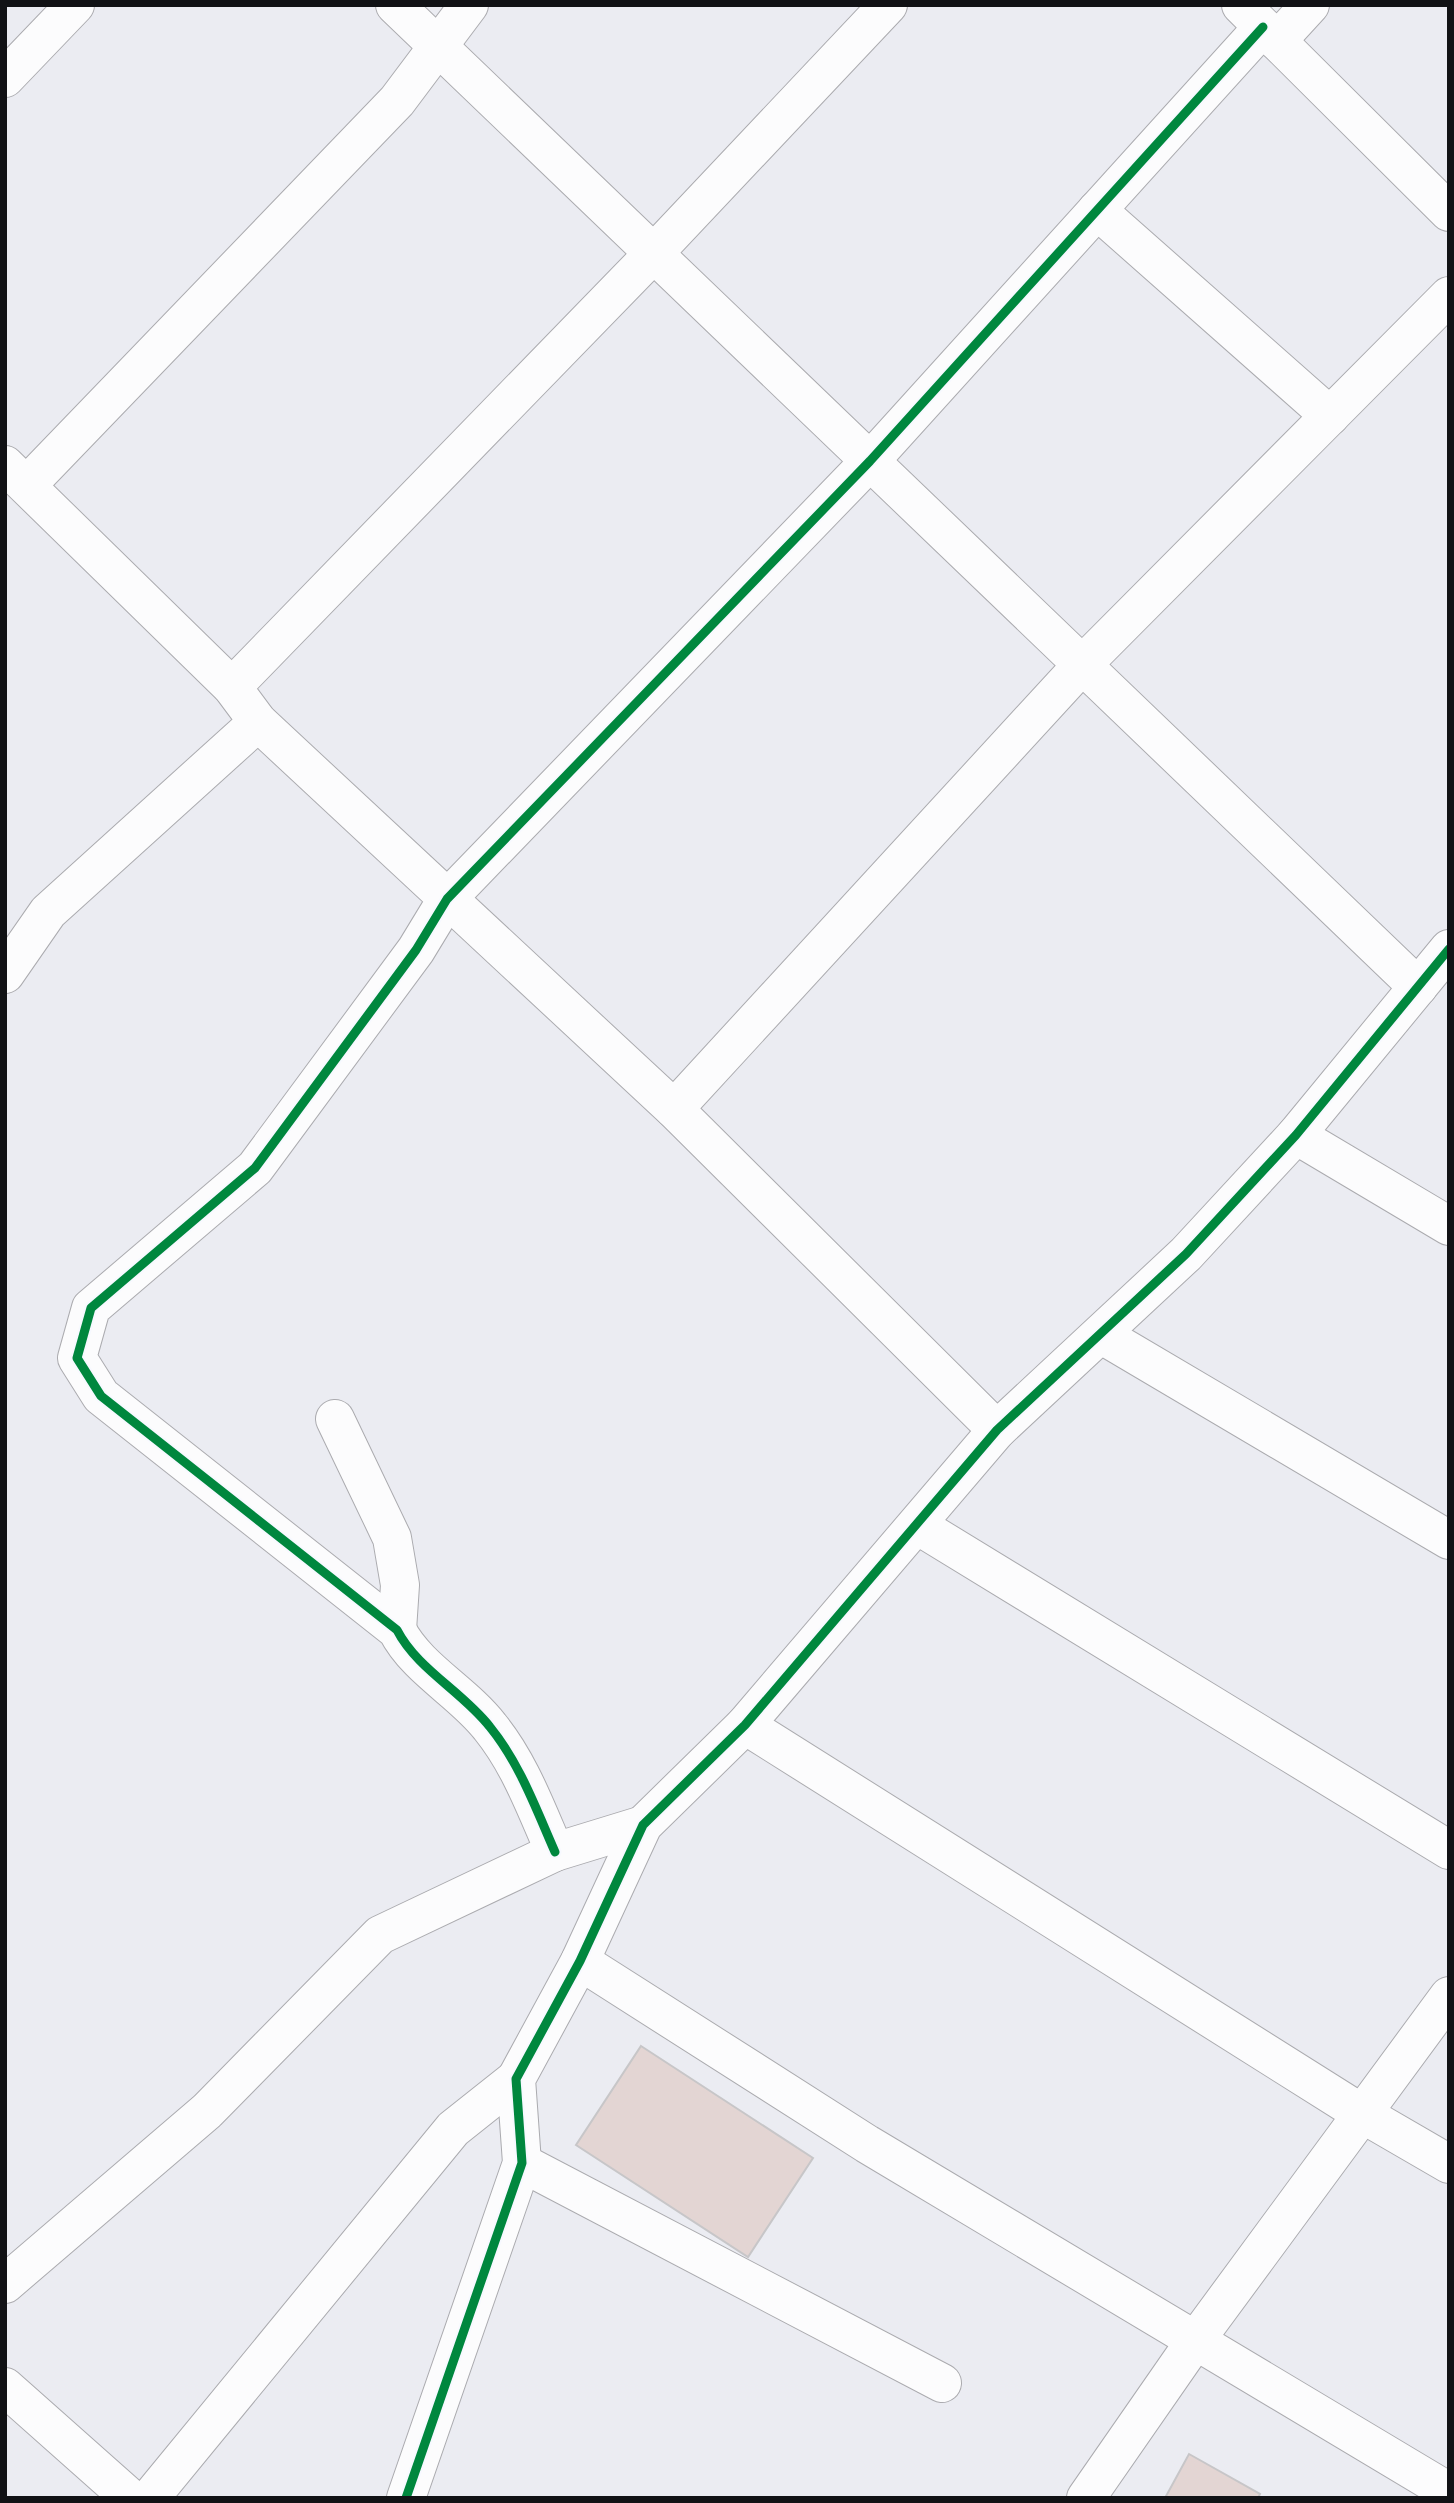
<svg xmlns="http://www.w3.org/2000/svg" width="1454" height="2503" font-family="'Noto Sans',sans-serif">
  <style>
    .building { fill: #e3d5d3; stroke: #c7c6c8; stroke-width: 2 }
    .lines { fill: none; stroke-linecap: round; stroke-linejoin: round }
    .minor-casing { stroke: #ababaf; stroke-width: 40 }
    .minor { stroke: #fcfcfd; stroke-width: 38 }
    .cycleway-casing { stroke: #f7f9ff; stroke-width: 13 }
    .cycleway { stroke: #00873e; stroke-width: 9 }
  </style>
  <rect width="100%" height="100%" fill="#ebecf2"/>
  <g class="building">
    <polygon points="641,2046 813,2158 748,2257 576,2145"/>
    <polygon points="1189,2454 1260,2494 1258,2498 1165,2498"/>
  </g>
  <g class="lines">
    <defs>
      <g id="minor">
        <polyline points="395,5 1418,987"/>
        <polyline points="1241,5 1449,212"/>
        <polyline points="1277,41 1310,5"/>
        <polyline points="5,78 75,5"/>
        <polyline points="1097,210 1330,416"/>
        <polyline points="5,465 232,687 258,722 674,1109 997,1430"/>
        <polyline points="27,485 397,101 469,5"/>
        <polyline points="232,687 654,253 888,5"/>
        <polyline points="5,974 48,912 258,722"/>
        <polyline points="674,1109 1082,665 1449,296"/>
        <polyline points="1296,1135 1449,1226"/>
        <polyline points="1102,1335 1449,1540"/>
        <polyline points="335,1419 392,1538 400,1585 397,1630"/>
        <polyline points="917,1525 1449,1850"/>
        <polyline points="745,1725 1361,2113 1449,2164"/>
        <path d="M555,1852C536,1809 520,1764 490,1727C463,1692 417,1669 397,1630L101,1396L77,1358L91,1308L255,1168L416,950L447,899L870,461L1263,27"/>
        <polyline points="580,1961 867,2144 1449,2492"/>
        <polyline points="522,2163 942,2383"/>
        <polyline points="5,2284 207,2111 380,1935 555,1852 643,1825"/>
        <polyline points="5,2387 130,2498"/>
        <polyline points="150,2498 453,2129 516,2079"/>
        <polyline points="406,2498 522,2163 516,2079 580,1961 643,1825 745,1725 997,1430 1186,1254 1296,1135 1449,949"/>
        <polyline points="1086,2498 1195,2341 1449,1996"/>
      </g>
    </defs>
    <use href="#minor" class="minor-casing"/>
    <use href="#minor" class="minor"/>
    <defs>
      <g id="cycleway">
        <path d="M555,1852C536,1809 520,1764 490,1727C463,1692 417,1669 397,1630L101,1396L77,1358L91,1308L255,1168L416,950L447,899L870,461L1263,27"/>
        <polyline points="406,2498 522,2163 516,2079 580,1961 643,1825 745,1725 997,1430 1186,1254 1296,1135 1449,949"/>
      </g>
    </defs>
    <use href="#cycleway" class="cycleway-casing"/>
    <use href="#cycleway" class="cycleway"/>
  </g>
  <rect width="1454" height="2503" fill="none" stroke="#111215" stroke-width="14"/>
</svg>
